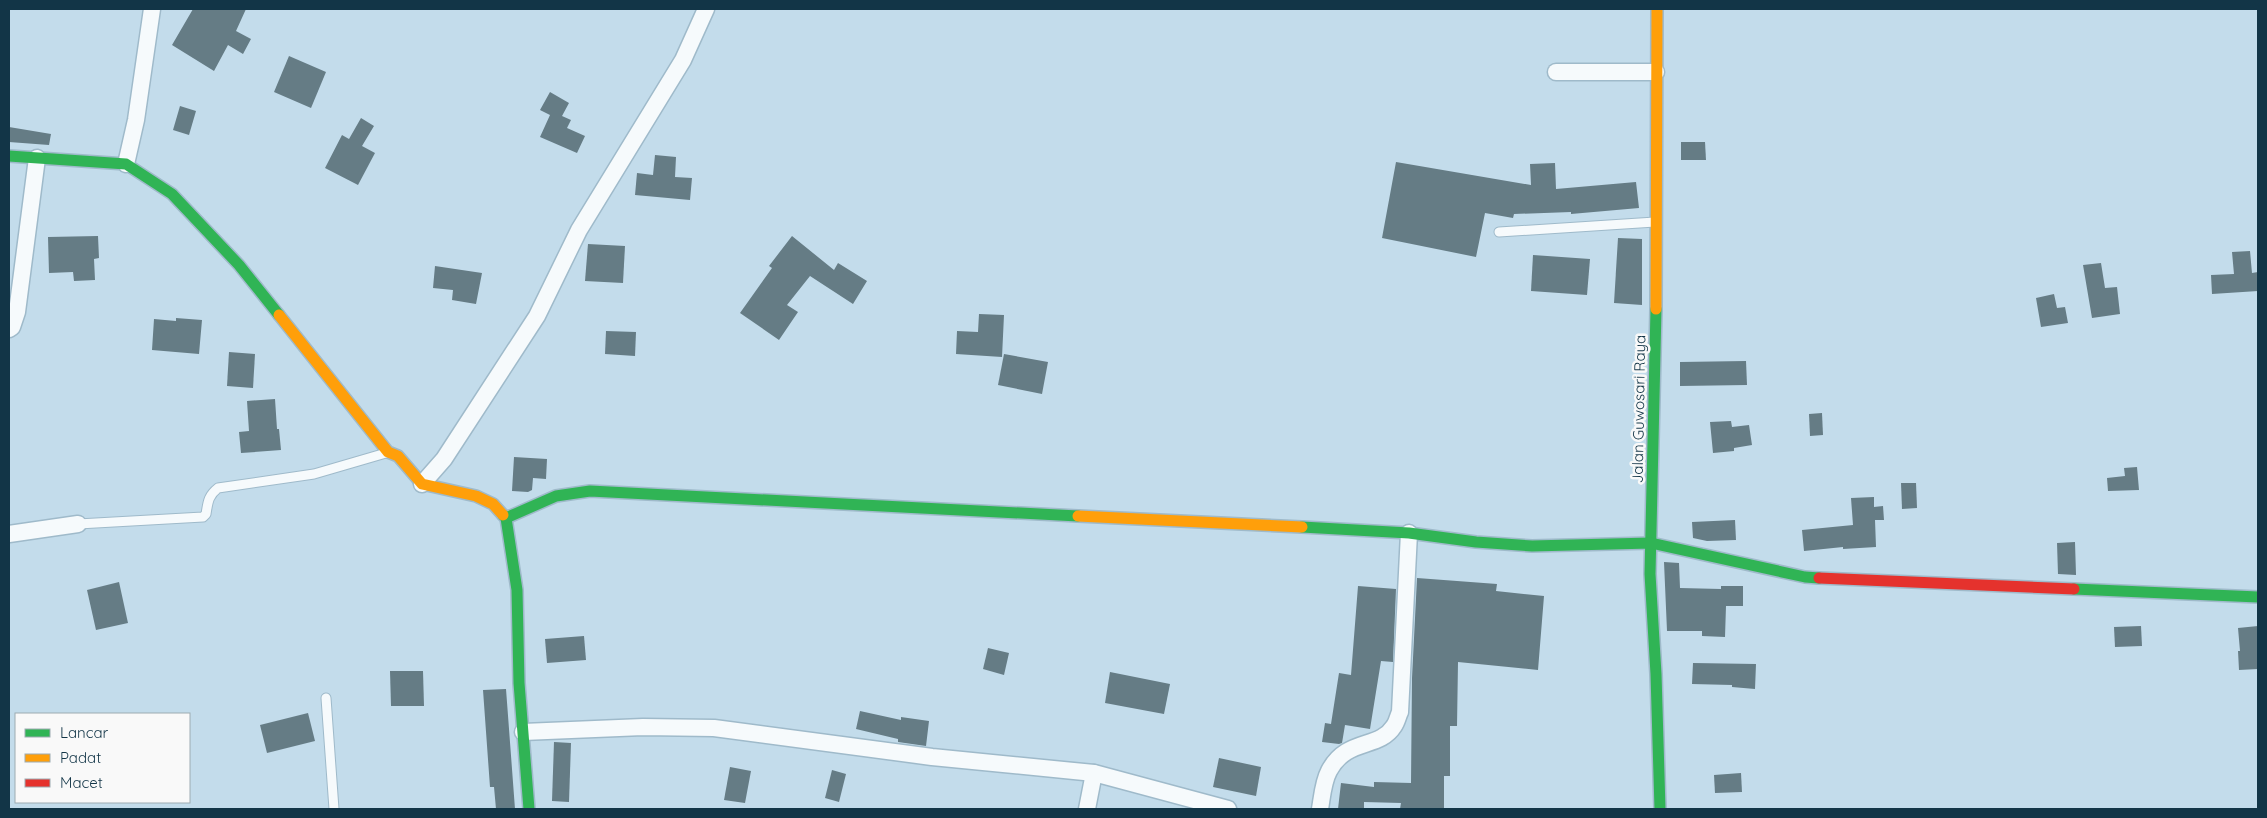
<svg xmlns="http://www.w3.org/2000/svg" width="2267" height="818" font-family="Quicksand,sans-serif">
  <style>
    .building { fill: #657c85 }
    .lines { fill: none; stroke-linecap: round; stroke-linejoin: round }
    .lane-casing { stroke: #9fbaca; stroke-width: 11 }
    .street-casing { stroke: #9fbaca; stroke-width: 19 }
    .fast-casing { stroke: #9fbaca; stroke-width: 14 }
    .slow-casing { stroke: #9fbaca; stroke-width: 14 }
    .jam-casing { stroke: #9fbaca; stroke-width: 14 }
    .lane { stroke: #f6fafc; stroke-width: 9 }
    .street { stroke: #f6fafc; stroke-width: 16 }
    .fast { stroke: #30b455; stroke-width: 11 }
    .slow { stroke: #ff9f0a; stroke-width: 11 }
    .jam { stroke: #e5322d; stroke-width: 11 }
    .labels { text-anchor: middle; stroke-width: 5; stroke-linejoin: round; paint-order: stroke }
    .street-label { font-size: 15px; fill: #123547; stroke: #f9f9f9 }
  </style>
  <rect width="100%" height="100%" fill="#c3dceb"/>
  <g class="building">
    <polygon points="193,9 246,9 236,31 251,39 243,54 228,45 214,71 172,45"/>
    <polygon points="289,56 326,72 311,108 274,92"/>
    <polygon points="550,92 569,103 562,116 571,120 567,128 585,136 577,153 540,137 550,115 540,110"/>
    <polygon points="180,106 196,111 189,135 173,130"/>
    <polygon points="361,118 374,126 362,146 375,153 358,185 325,168 342,135 349,139"/>
    <polygon points="9,127 51,134 49,145 9,142"/>
    <polygon points="1681,142 1705,142 1706,160 1681,160"/>
    <polygon points="655,155 676,157 675,177 692,178 690,200 635,195 637,173 653,175"/>
    <polygon points="1396,162 1531,185 1530,164 1555,163 1556,189 1636,182 1639,208 1571,214 1571,212 1514,214 1513,218 1485,213 1476,257 1382,238"/>
    <polygon points="98,236 99,258 94,259 95,280 74,281 73,272 49,273 48,237"/>
    <polygon points="792,236 834,270 838,263 867,281 853,304 810,276 787,305 798,312 779,340 740,313 772,268 769,266"/>
    <polygon points="1618,238 1642,239 1642,305 1614,303"/>
    <polygon points="588,244 625,246 623,283 585,281"/>
    <polygon points="2250,251 2252,273 2258,272 2258,291 2212,294 2211,275 2234,274 2232,252"/>
    <polygon points="1533,255 1590,259 1587,295 1531,291"/>
    <polygon points="2101,263 2105,288 2117,287 2120,314 2092,318 2083,265"/>
    <polygon points="435,266 482,273 476,304 452,300 453,290 433,288"/>
    <polygon points="2054,294 2057,308 2065,307 2068,323 2041,327 2036,298"/>
    <polygon points="979,314 1004,315 1002,357 956,354 957,331 978,332"/>
    <polygon points="176,318 202,320 199,354 152,350 154,319 176,321"/>
    <polygon points="606,331 636,332 635,356 605,354"/>
    <polygon points="229,352 255,354 253,388 227,386"/>
    <polygon points="1004,354 1048,362 1042,394 998,385"/>
    <polygon points="1746,361 1747,385 1680,386 1680,362"/>
    <polygon points="275,399 277,429 279,429 281,450 241,453 239,432 249,431 247,401"/>
    <polygon points="1822,413 1823,435 1810,436 1809,414"/>
    <polygon points="1731,421 1732,427 1749,425 1752,445 1734,448 1734,451 1713,453 1710,422"/>
    <polygon points="514,457 547,459 546,479 533,478 532,490 528,492 512,491"/>
    <polygon points="2137,467 2139,490 2108,491 2107,478 2125,476 2124,468"/>
    <polygon points="1901,483 1916,483 1917,508 1902,509"/>
    <polygon points="1874,497 1874,507 1883,506 1884,520 1875,520 1876,547 1843,549 1843,547 1804,551 1802,530 1853,525 1851,498"/>
    <polygon points="1735,520 1736,540 1707,541 1693,538 1692,522"/>
    <polygon points="2075,542 2076,575 2058,574 2057,543"/>
    <polygon points="1664,562 1679,563 1680,588 1721,589 1721,586 1743,586 1743,606 1726,606 1725,637 1702,636 1702,631 1667,631"/>
    <polygon points="1417,578 1497,584 1496,591 1544,596 1538,670 1458,662 1457,726 1450,726 1450,776 1444,776 1444,809 1400,809 1401,803 1364,802 1364,809 1338,809 1341,783 1374,787 1374,782 1411,783 1412,678"/>
    <polygon points="119,582 128,623 96,630 87,590"/>
    <polygon points="1358,586 1396,589 1393,662 1381,661 1370,729 1345,725 1342,743 1339,744 1322,742 1325,723 1331,724 1339,673 1351,675"/>
    <polygon points="2141,626 2142,646 2115,647 2114,627"/>
    <polygon points="2258,626 2258,669 2239,670 2238,651 2240,651 2238,628"/>
    <polygon points="584,636 586,660 547,663 545,639"/>
    <polygon points="988,648 1009,653 1004,675 983,669"/>
    <polygon points="1693,663 1756,664 1755,689 1732,687 1732,685 1692,684"/>
    <polygon points="390,671 423,671 424,706 391,706"/>
    <polygon points="1110,672 1170,684 1164,714 1105,703"/>
    <polygon points="506,689 515,809 496,809 494,787 490,787 483,690"/>
    <polygon points="860,711 901,720 901,717 929,721 926,746 898,742 898,739 856,729"/>
    <polygon points="308,713 315,741 267,753 260,725"/>
    <polygon points="554,742 571,743 569,802 552,801"/>
    <polygon points="1219,758 1261,767 1256,796 1213,787"/>
    <polygon points="730,767 751,771 745,803 724,800"/>
    <polygon points="832,770 846,774 839,802 825,798"/>
    <polygon points="1741,773 1742,792 1715,793 1714,775"/>
  </g>
  <g class="lines">
    <defs>
      <g id="lane">
        <polyline points="1499,232 1655,222"/>
        <path d="M78,524L203,517L206,514C208,502 208,496 218,488L314,474L386,453"/>
        <polyline points="326,698 334,809"/>
      </g>
      <g id="street">
        <polyline points="1556,72 1656,72"/>
        <polyline points="126,164 136,120 152,9"/>
        <polyline points="9,329 12,327 17,312 37,158"/>
        <polyline points="422,484 444,459 537,316 579,230 683,60 706,9"/>
        <polyline points="9,534 78,524"/>
        <polyline points="523,732 643,727 714,728 932,757 1094,773 1228,809"/>
        <polyline points="1087,809 1094,773"/>
        <path d="M1320,809C1322,798 1323,782 1329,771C1347,737 1379,750 1394,726C1397,722 1398,716 1400,712L1409,533"/>
      </g>
      <g id="fast">
        <polyline points="9,156 126,164 172,194 239,265 279,315"/>
        <polyline points="1656,309 1650,574 1656,674 1660,809"/>
        <polyline points="503,515 506,518 517,590 519,683 529,809"/>
        <polyline points="506,518 556,496 590,491 1078,516"/>
        <polyline points="1302,527 1409,533 1476,542 1532,546 1651,543 1805,577 1819,578"/>
        <polyline points="2074,589 2258,597"/>
      </g>
      <g id="slow">
        <polyline points="1656,309 1657,9"/>
        <polyline points="279,315 388,452 398,456 422,484 476,496 493,504 503,515"/>
        <polyline points="1078,516 1302,527"/>
      </g>
      <polyline id="jam" points="1819,578 2074,589"/>
    </defs>
    <use href="#lane" class="lane-casing"/>
    <use href="#street" class="street-casing"/>
    <use href="#fast" class="fast-casing"/>
    <use href="#slow" class="slow-casing"/>
    <use href="#jam" class="jam-casing"/>
    <use href="#lane" class="lane"/>
    <use href="#street" class="street"/>
    <use href="#fast" class="fast"/>
    <use href="#slow" class="slow"/>
    <use href="#jam" class="jam"/>
  </g>
  <g class="labels">
    <g class="street-label">
      <text transform="translate(1639 409) rotate(-89)" y="5">Jalan Guwosari Raya</text>
    </g>
  </g>
  <rect width="2267" height="818" fill="none" stroke="#123547" stroke-width="20"/>
  <rect x="15" y="713" width="175" height="90" fill="#f9f9f9" stroke="#9dabb2"/>
  <rect x="25" y="729" width="25" height="8" fill="#30b455" stroke="#9dabb2"/>
  <text x="60" y="738" font-size="15" fill="#123547">Lancar</text>
  <rect x="25" y="754" width="25" height="8" fill="#ff9f0a" stroke="#9dabb2"/>
  <text x="60" y="763" font-size="15" fill="#123547">Padat</text>
  <rect x="25" y="779" width="25" height="8" fill="#e5322d" stroke="#9dabb2"/>
  <text x="60" y="788" font-size="15" fill="#123547">Macet</text>
</svg>
